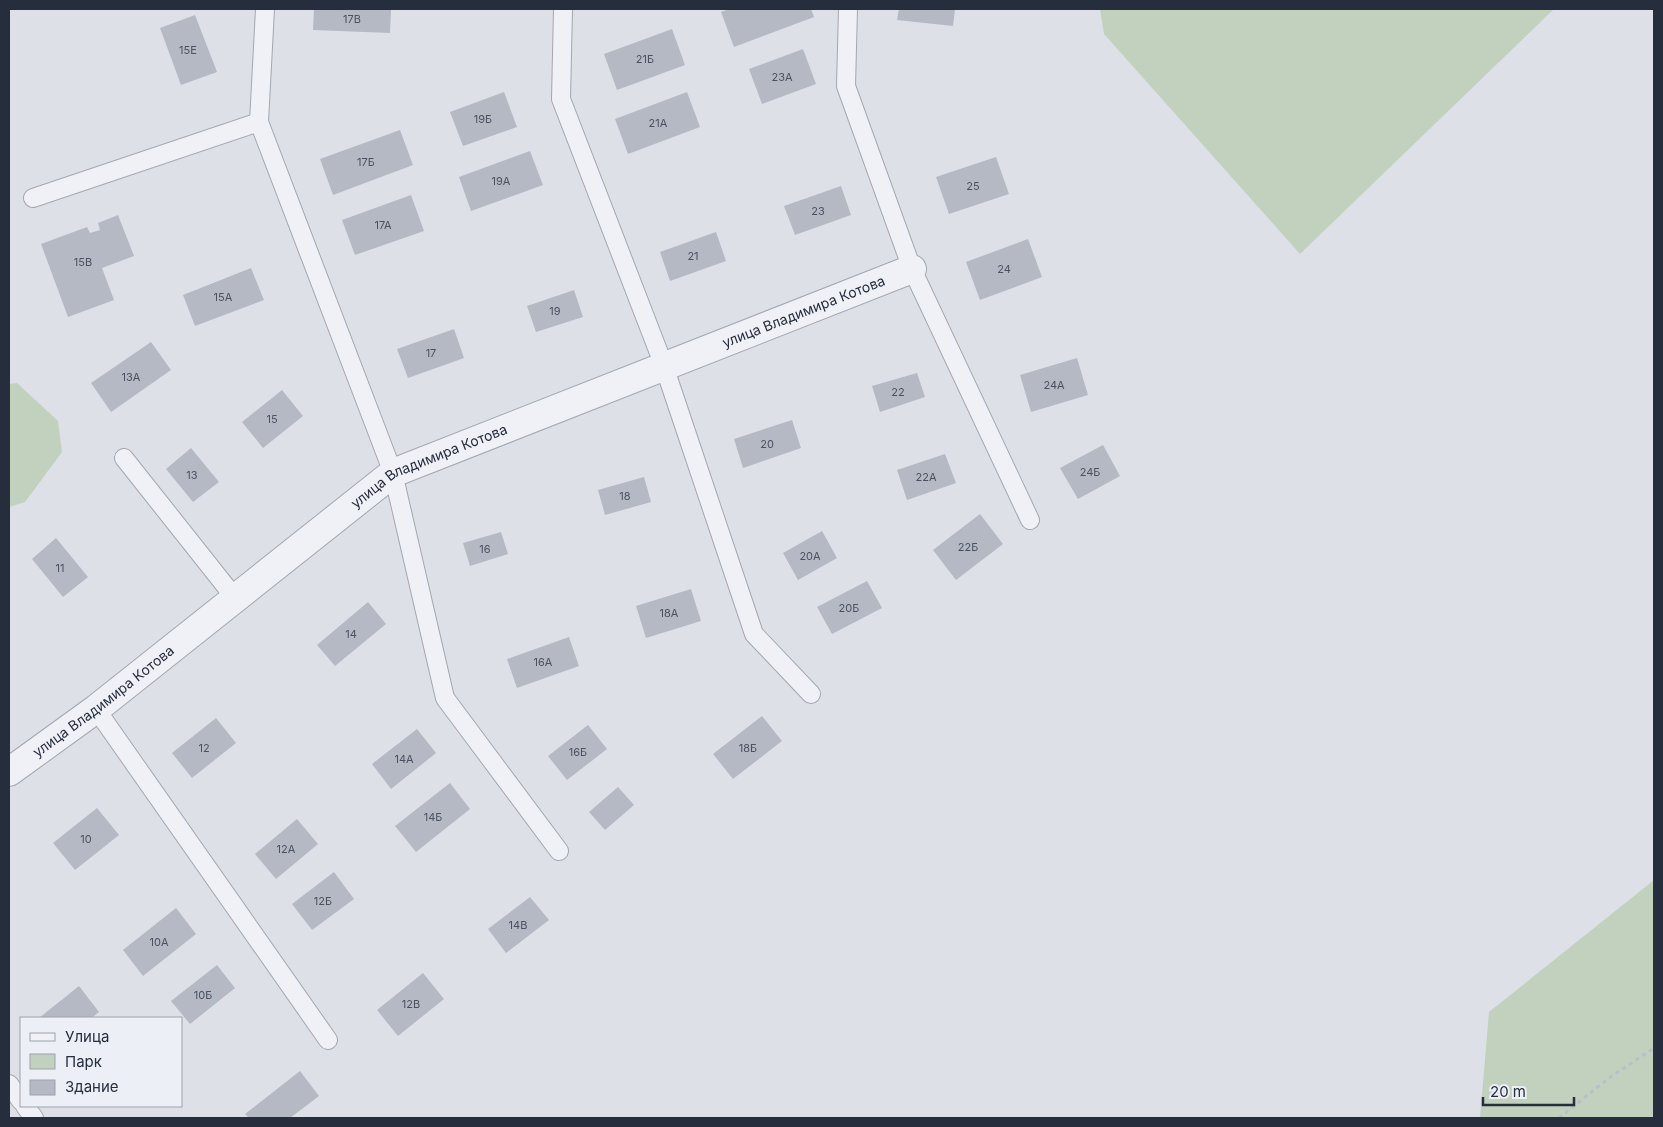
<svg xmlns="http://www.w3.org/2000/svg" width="1663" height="1127" font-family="Inter,sans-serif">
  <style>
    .green { fill: #c2d1be }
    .building { fill: #b4b9c4 }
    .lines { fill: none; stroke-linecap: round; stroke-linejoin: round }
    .lane-casing { stroke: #a2a7b1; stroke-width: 20 }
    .street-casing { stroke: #a2a7b1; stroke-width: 30 }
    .path { stroke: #bbbec6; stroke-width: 3; stroke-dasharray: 4 4; stroke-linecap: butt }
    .lane { stroke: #f0f1f6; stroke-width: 18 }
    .street { stroke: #f0f1f6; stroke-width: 28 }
    .labels { text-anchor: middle; stroke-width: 4; stroke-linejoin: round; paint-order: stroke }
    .number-label { font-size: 11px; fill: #4a5160 }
    .street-label { font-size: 14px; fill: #262e3e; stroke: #eceff5 }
  </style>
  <rect width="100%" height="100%" fill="#dde0e7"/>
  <g class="green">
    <polygon points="1100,9 1554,9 1300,254 1104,34"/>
    <polygon points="17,383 58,421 62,452 25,502 9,507 9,384"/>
    <polygon points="1654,880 1654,1118 1480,1118 1489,1012"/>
  </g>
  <g class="building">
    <polygon points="314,9 391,9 390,33 313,30"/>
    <polygon points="729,9 811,9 814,17 734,47 721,12"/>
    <polygon points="899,9 955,9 953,26 897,20"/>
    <polygon points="195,15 217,72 181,85 160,28"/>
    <polygon points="672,29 685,65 617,90 604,54"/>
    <polygon points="803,49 816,84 762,104 749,69"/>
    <polygon points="504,92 517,127 463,146 450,112"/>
    <polygon points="687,92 700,127 628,154 615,119"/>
    <polygon points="400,130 413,165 333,195 320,159"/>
    <polygon points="530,151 543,185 471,211 459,177"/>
    <polygon points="996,157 1009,194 949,214 936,177"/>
    <polygon points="841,186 851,215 795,235 784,206"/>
    <polygon points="411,195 424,231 355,255 342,220"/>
    <polygon points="118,215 134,256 102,268 114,300 68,317 41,244 87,227 90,233 100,230 98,223"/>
    <polygon points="716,232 726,261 670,281 660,252"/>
    <polygon points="1028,239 1042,277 980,300 966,262"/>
    <polygon points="251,268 264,300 195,326 183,295"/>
    <polygon points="574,290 583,317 536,332 527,306"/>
    <polygon points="454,329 464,358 408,378 397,349"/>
    <polygon points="151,342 171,370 111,412 91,383"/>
    <polygon points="1077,358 1088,395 1031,412 1020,375"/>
    <polygon points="917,373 925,397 880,412 872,386"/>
    <polygon points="282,390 303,416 263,448 242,422"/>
    <polygon points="792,420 801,448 743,468 734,439"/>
    <polygon points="1103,445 1120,476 1078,499 1060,468"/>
    <polygon points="191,448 219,482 193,502 166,469"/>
    <polygon points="945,454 956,483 907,500 897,470"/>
    <polygon points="644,477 651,502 605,515 598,490"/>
    <polygon points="980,514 1003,544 956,580 933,550"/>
    <polygon points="822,531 837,558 798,580 783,553"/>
    <polygon points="501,532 508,554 470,566 463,543"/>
    <polygon points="56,538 88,577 63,597 32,559"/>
    <polygon points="867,581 882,608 832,634 817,607"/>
    <polygon points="691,589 701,621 646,638 636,606"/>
    <polygon points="368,602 386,624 335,666 317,645"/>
    <polygon points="569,637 579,666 517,688 507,659"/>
    <polygon points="762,716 782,741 733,779 713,754"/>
    <polygon points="216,718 236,743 192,778 172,753"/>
    <polygon points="588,725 607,749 567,780 548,756"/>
    <polygon points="417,729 436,753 391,789 372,764"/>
    <polygon points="450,783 470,809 416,852 395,826"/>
    <polygon points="618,787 634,805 605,830 589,812"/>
    <polygon points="97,808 119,835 75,870 53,843"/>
    <polygon points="297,819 318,844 276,879 255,854"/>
    <polygon points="334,872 354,899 312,930 292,904"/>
    <polygon points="530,897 549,920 506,953 488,929"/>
    <polygon points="176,908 196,934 143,976 123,950"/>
    <polygon points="217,965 235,988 190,1024 171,1001"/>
    <polygon points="423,973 444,999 398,1036 377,1010"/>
    <polygon points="79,986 99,1012 91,1018 39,1018"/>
    <polygon points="300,1071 319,1096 290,1118 249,1118 245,1114"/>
  </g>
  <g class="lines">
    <defs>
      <g id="lane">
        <polyline points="265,9 259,122 393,473 445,698 559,851"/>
        <polyline points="563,9 561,99 664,366 754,634 811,694"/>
        <polyline points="848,9 846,86 912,269 1030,520"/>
        <polyline points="33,198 259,122"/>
        <polyline points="124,458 235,598"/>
        <polyline points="96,709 328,1040"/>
        <polyline points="9,1084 21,1101"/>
        <polyline points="25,1106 34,1118"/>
      </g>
      <g id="street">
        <path id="s1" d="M9,772L96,709L393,473L912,269"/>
      </g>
    </defs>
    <use href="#lane" class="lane-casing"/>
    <use href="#street" class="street-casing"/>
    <polyline class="path" points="1559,1118 1609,1078 1654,1048"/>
    <use href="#lane" class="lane"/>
    <use href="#street" class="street"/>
  </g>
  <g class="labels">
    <g class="number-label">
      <text x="352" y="23">17В</text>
      <text x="188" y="54">15Е</text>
      <text x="645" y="63">21Б</text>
      <text x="782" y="81">23А</text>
      <text x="483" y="123">19Б</text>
      <text x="658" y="127">21А</text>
      <text x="366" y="166">17Б</text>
      <text x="501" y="185">19А</text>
      <text x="973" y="190">25</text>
      <text x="818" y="215">23</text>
      <text x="383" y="229">17А</text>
      <text x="693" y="260">21</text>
      <text x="83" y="266">15В</text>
      <text x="1004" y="273">24</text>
      <text x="223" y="301">15А</text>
      <text x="555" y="315">19</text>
      <text x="431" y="357">17</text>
      <text x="131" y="381">13А</text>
      <text x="1054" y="389">24А</text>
      <text x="898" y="396">22</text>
      <text x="272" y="423">15</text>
      <text x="767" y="448">20</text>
      <text x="1090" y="476">24Б</text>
      <text x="192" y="479">13</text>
      <text x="926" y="481">22А</text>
      <text x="625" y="500">18</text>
      <text x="968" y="551">22Б</text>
      <text x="485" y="553">16</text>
      <text x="810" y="560">20А</text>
      <text x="60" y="572">11</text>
      <text x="849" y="612">20Б</text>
      <text x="669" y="617">18А</text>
      <text x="351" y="638">14</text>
      <text x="543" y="666">16А</text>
      <text x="204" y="752">12</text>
      <text x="748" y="752">18Б</text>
      <text x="578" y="756">16Б</text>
      <text x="404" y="763">14А</text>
      <text x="433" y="821">14Б</text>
      <text x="86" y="843">10</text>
      <text x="286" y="853">12А</text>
      <text x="323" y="905">12Б</text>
      <text x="518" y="929">14В</text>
      <text x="159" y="946">10А</text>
      <text x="203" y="999">10Б</text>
      <text x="411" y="1008">12В</text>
    </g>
    <g class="street-label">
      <text dy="5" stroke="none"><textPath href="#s1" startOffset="928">улица Владимира Котова</textPath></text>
      <text dy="5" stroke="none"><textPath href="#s1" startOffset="522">улица Владимира Котова</textPath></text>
      <text dy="5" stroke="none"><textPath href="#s1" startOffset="118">улица Владимира Котова</textPath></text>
    </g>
  </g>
  <rect width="1663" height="1127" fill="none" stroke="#262e3e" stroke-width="20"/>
  <rect x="20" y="1017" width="162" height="90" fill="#eceff5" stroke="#9da2ac"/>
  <rect x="30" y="1033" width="25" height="8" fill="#f0f1f6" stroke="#9da2ac"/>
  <text x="65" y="1042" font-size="15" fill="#262e3e">Улица</text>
  <rect x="30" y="1054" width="25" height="15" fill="#c2d1be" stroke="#9da2ac"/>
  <text x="65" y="1067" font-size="15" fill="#262e3e">Парк</text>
  <rect x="30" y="1080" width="25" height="15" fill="#b4b9c4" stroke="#9da2ac"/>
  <text x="65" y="1092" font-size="15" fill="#262e3e">Здание</text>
  <path d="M1483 1097v8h91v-8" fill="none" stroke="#262e3e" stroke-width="2.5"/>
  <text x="1490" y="1097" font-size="15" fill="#262e3e" stroke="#eceff5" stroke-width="4" paint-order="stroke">20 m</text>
</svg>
